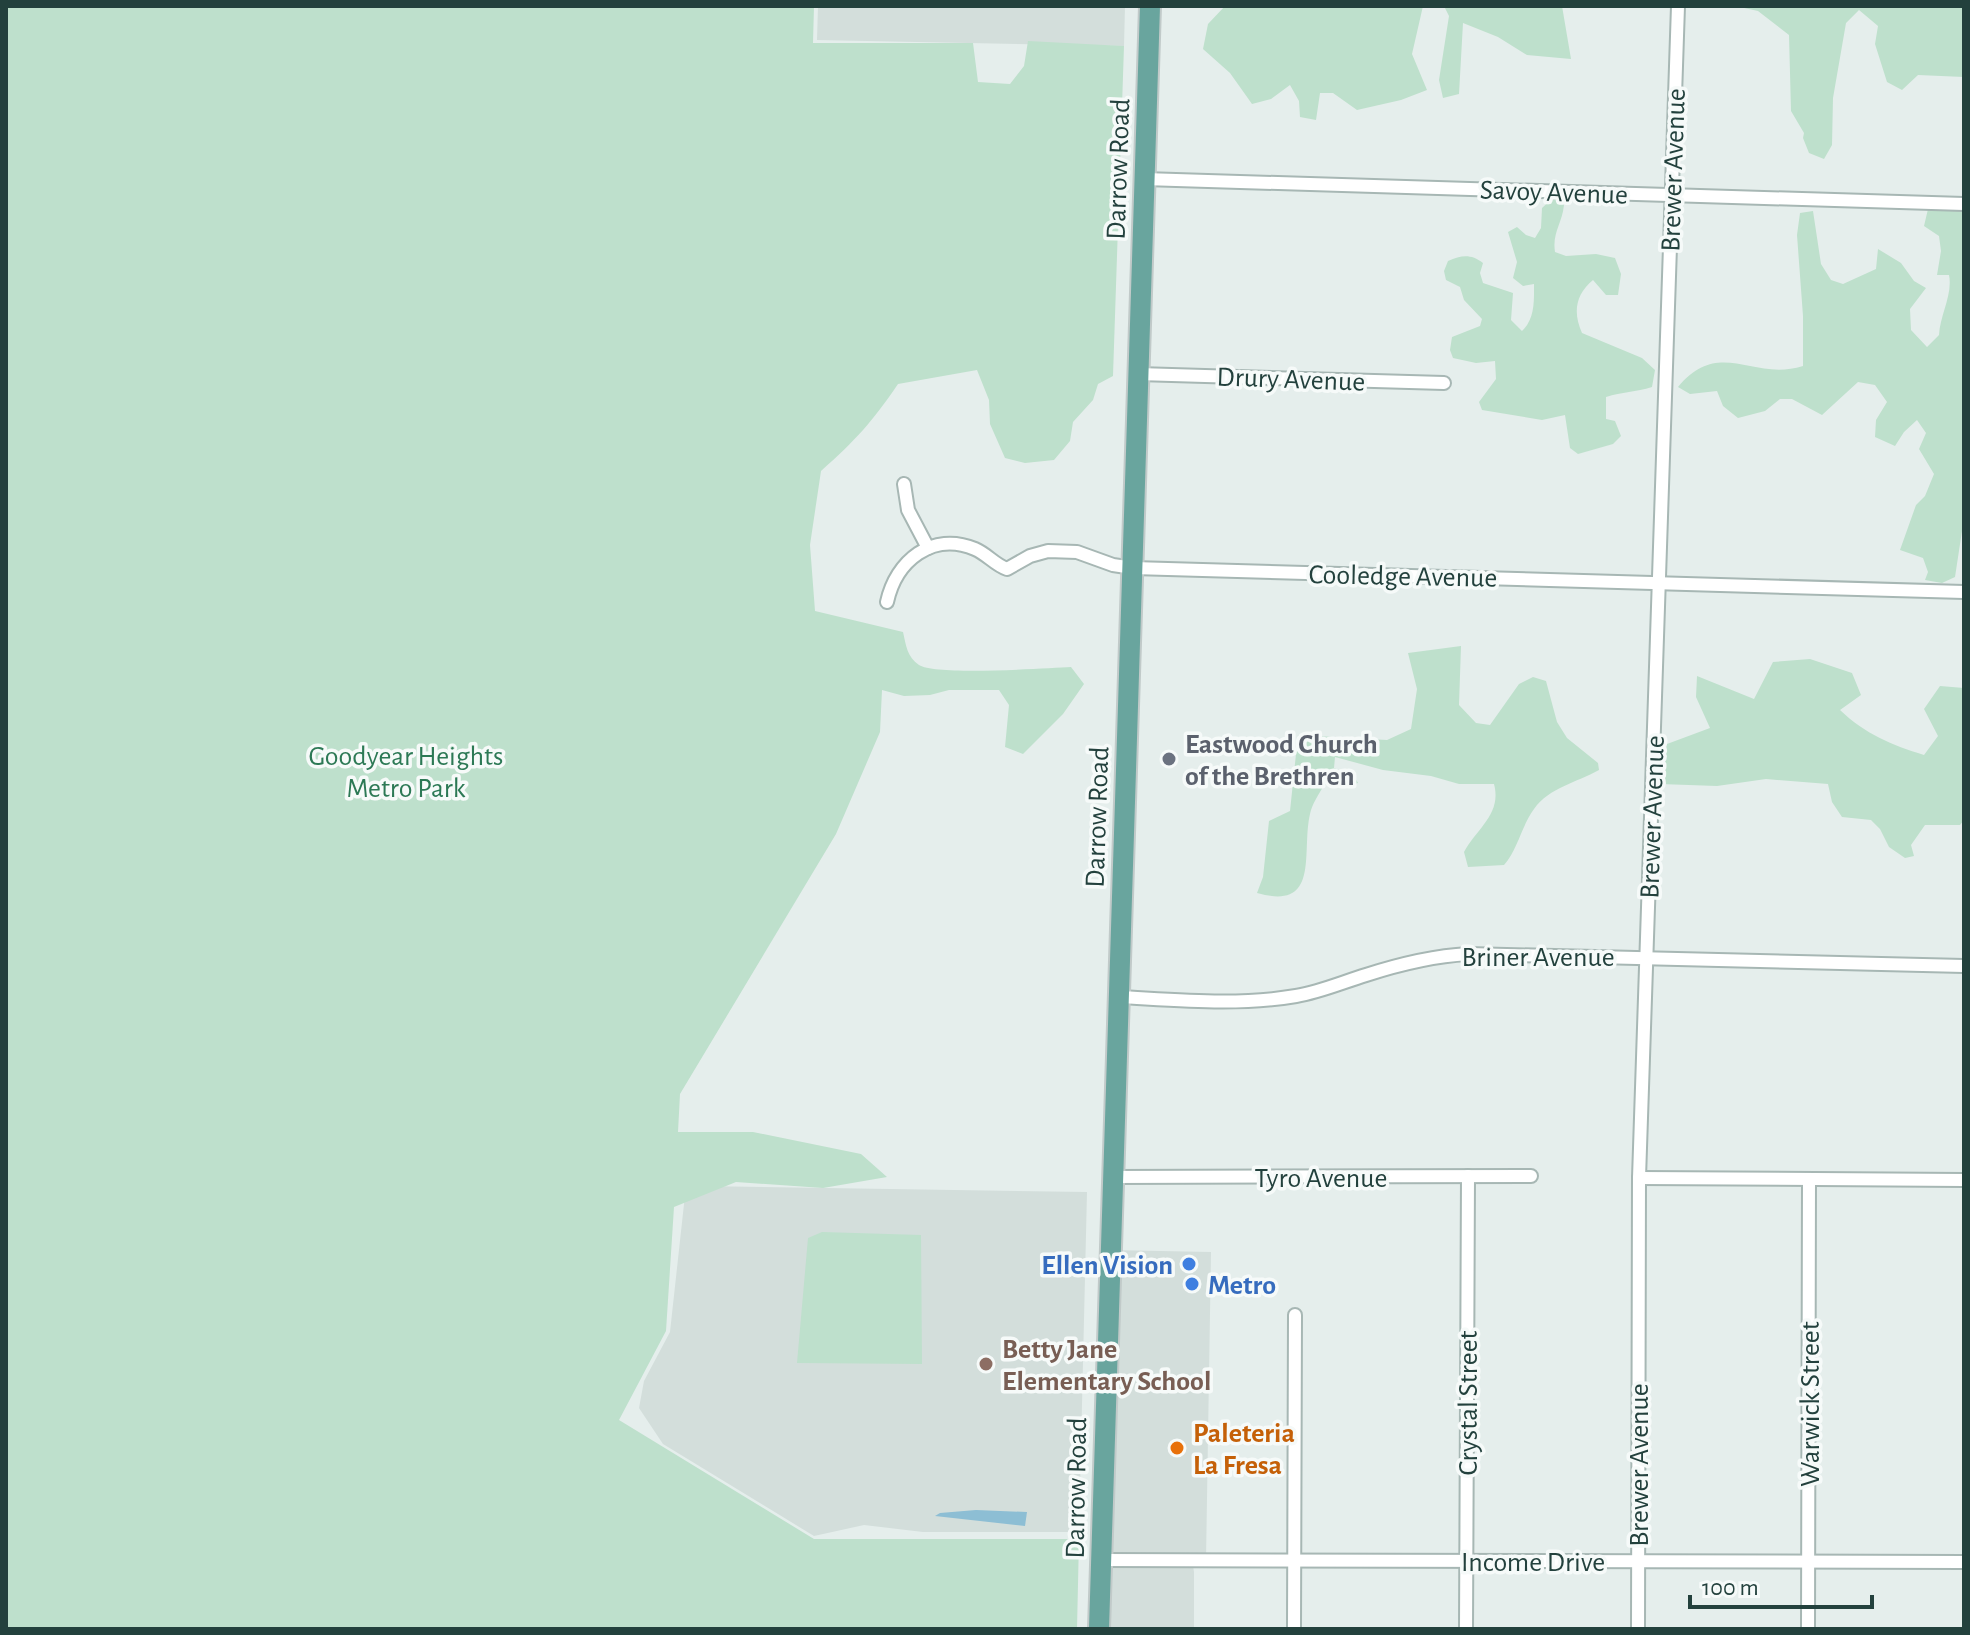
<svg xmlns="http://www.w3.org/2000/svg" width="1970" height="1635" font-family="'Alegreya Sans',sans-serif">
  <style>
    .built { fill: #d3dedb }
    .green { fill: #bee0cc }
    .water { fill: #8dbed4 }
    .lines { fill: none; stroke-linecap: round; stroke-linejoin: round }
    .street-casing { stroke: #a7b7b4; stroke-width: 16 }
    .primary-casing { stroke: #c1cac9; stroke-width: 24 }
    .street { stroke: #fff; stroke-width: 12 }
    .primary { stroke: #69a59e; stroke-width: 20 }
    .worship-dot { fill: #6b7280; stroke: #f6faf9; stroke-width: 3 }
    .shop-dot { fill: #3f7fe0; stroke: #f6faf9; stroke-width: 3 }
    .education-dot { fill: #8d6e63; stroke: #f6faf9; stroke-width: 3 }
    .food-dot { fill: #e8710a; stroke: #f6faf9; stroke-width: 3 }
    .labels { text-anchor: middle; stroke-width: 7; stroke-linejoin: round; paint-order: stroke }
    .street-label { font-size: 28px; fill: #23413d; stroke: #f6faf9 }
    .worship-label { font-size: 28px; font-weight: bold; fill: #5b616d; stroke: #f6faf9; text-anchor: start }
    .park-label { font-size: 28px; fill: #2c7955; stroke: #f6faf9 }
    .shop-label { font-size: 28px; font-weight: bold; fill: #366cbe; stroke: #f6faf9; text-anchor: end }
    .education-label { font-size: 28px; font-weight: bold; fill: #785e54; stroke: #f6faf9; text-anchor: start }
    .food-label { font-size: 28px; font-weight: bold; fill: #c56008; stroke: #f6faf9; text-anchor: start }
  </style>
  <rect width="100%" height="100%" fill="#e5eeec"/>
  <g class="built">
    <polygon points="818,6 1125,6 1124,46 817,40"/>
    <polygon points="700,1186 1087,1192 1079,1532 923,1532 864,1525 814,1536 663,1444 639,1408 644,1381 670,1332 685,1195"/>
    <polygon points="1110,1250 1211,1252 1206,1560 1192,1560 1194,1572 1194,1629 1099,1629"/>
  </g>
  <g class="green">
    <path d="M6,6H814L813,43H973L978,82L1010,84L1024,66L1028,41L1124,46L1113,376L1098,384L1093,400L1073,422L1070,441L1054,460L1025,463L1005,458L990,424L989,400L977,370L898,384C872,422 856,440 821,471L810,545L815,611L903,632C906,645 907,657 919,665C937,676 1045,668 1071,667L1084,684L1063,714L1023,754L1005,747L1009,705L999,690H949L930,695L904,696L882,690L880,732L836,834L680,1094L678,1132H753L861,1154L887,1177L823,1188L736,1182L674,1207L666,1331L619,1420L814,1539H1079L1077,1629H6Z"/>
    <polygon points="1225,6 1423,6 1412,54 1427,90 1401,100 1357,110 1333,93 1320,93 1316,120 1300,117 1299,101 1290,85 1271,99 1252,104 1230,73 1203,49 1208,24"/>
    <polygon points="1444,6 1562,6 1571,59 1527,55 1498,37 1463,23 1459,94 1443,98 1439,80 1449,16"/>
    <polygon points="1735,6 1964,6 1964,77 1918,75 1902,90 1887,82 1875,44 1878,26 1859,10 1846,23 1833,98 1832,145 1824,159 1809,153 1803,138 1804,133 1791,111 1789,35 1758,11"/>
    <path d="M1554,197L1564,205C1562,224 1552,233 1555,252L1566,256L1596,254L1615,258L1621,274L1618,295H1606L1593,280C1575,295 1573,313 1582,333L1642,358L1655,370L1652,387C1636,392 1622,392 1606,397V419L1615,421L1621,436L1613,444L1578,454L1570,448L1565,415L1542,420L1482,410L1479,402L1496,379L1495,361L1476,363L1453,358L1450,350L1452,337L1480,326L1482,319L1464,300L1460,287L1446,280L1444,271L1448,261C1462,255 1471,254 1483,263L1480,273L1483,283L1513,293L1511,320L1522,331C1535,319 1534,301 1534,284L1523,286L1513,278L1517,262L1508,232L1517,227L1526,235L1535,238L1541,228L1542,208Z"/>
    <path d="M1928,209H1964L1962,531L1955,577L1942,583L1925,580L1928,572L1923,558L1900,550L1916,505L1925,496L1934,474L1919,449L1926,433L1917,420L1904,432L1895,446L1875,437L1876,420L1887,402L1875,385L1858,382L1822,415L1792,399H1780L1765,411L1738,418L1723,406L1717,391L1690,394L1678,387C1720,337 1752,382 1803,366V316L1797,235L1800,213L1813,211L1821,264L1831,280L1843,284L1876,269L1878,249L1901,263L1914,281L1926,288L1910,309L1911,330L1927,347L1939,335C1940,315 1953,294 1949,275H1937L1941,251L1939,236L1924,226Z"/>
    <path d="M1461,646L1459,705L1476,723L1490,725L1519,684L1533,677L1546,681L1557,722L1567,738L1598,763L1599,770C1576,783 1550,787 1534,809C1521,827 1518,849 1504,865L1468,867L1464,852C1477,828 1502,814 1494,784H1459L1431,776L1383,770L1335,757L1334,768L1354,776L1358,783L1343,787L1324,785C1319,794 1312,804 1310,814C1301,853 1321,911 1257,893L1263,877L1269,821L1290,811L1298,735L1387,740L1411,729L1417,689L1408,653Z"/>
    <path d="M1810,659L1852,673L1861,695L1840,710C1865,734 1892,745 1924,755L1938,736L1924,709L1940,686L1964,688V820L1960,825H1925L1911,845L1914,856L1905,858L1889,847L1880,829L1871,820L1842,817L1832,802L1828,784L1766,779L1717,786L1660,784L1667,744L1710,728L1696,697L1697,676L1754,699L1773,662Z"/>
    <polygon points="822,1232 921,1235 922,1364 797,1363 808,1238"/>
  </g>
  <polygon class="water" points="976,1510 1027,1512 1025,1526 935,1516 940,1513"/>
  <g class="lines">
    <defs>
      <g id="street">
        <polyline points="1144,179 1964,204"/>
        <polyline points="1138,374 1444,383"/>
        <polyline points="904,484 908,510 928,548"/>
        <path d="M887,602C896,561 932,531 975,549C987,554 995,565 1007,569L1030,556L1048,551L1077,552L1113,565L1133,568L1964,592"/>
        <path d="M1119,997C1177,1000 1238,1006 1296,996C1320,992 1343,982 1366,975C1400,964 1433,956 1468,954L1964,966"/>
        <polyline points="1112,1177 1531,1176"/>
        <polyline points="1639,1178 1964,1180"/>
        <polyline points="1102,1560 1964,1562"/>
        <polyline points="1294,1629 1295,1315"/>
        <polyline points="1466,1629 1468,1176"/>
        <polyline points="1638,1629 1639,1178 1678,6"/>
        <polyline points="1808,1629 1809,1179"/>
      </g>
      <polyline id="primary" points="1099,1629 1150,6"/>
    </defs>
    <use href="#street" class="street-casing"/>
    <use href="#primary" class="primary-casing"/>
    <use href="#street" class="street"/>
    <use href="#primary" class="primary"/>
  </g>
  <circle class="worship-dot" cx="1169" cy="759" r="8"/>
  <g class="shop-dot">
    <circle cx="1189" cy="1264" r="8"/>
    <circle cx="1192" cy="1284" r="8"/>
  </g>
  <circle class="education-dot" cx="986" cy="1364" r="8"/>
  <circle class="food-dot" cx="1177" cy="1448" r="8"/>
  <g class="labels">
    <g class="street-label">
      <text transform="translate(1117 169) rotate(-88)" y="10">Darrow Road</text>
      <text transform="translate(1672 170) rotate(-88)" y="10">Brewer Avenue</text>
      <text transform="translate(1554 191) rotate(2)" y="10">Savoy Avenue</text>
      <text transform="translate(1291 378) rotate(2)" y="10">Drury Avenue</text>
      <text transform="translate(1403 575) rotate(1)" y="10">Cooledge Avenue</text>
      <text transform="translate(1096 817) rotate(-88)" y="10">Darrow Road</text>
      <text transform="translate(1651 817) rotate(-88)" y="10">Brewer Avenue</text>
      <text x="1538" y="966">Briner Avenue</text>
      <text x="1321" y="1187">Tyro Avenue</text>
      <text transform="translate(1467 1403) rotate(-90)" y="10">Crystal Street</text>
      <text transform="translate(1809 1404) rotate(-90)" y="10">Warwick Street</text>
      <text transform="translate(1638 1465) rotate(-90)" y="10">Brewer Avenue</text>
      <text transform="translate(1075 1488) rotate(-89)" y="10">Darrow Road</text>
      <text x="1533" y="1571">Income Drive</text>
    </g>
    <g class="worship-label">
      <text x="1185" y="753">Eastwood Church<tspan x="1185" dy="32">of the Brethren</tspan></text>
    </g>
    <g class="park-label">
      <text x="406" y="765">Goodyear Heights<tspan x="406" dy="32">Metro Park</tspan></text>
    </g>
    <g class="shop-label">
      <text x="1173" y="1274">Ellen Vision</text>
      <text x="1208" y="1294" text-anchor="start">Metro</text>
    </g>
    <g class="education-label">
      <text x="1002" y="1358">Betty Jane<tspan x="1002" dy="32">Elementary School</tspan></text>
    </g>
    <g class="food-label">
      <text x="1193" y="1442">Paleteria<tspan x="1193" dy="32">La Fresa</tspan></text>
    </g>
  </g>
  <rect width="1970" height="1635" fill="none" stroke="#23413d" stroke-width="16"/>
  <path d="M1690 1595v12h182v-12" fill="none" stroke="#23413d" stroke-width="4"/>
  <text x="1702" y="1595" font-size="24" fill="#23413d" stroke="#f6faf9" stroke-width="6" paint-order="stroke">100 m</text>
</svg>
